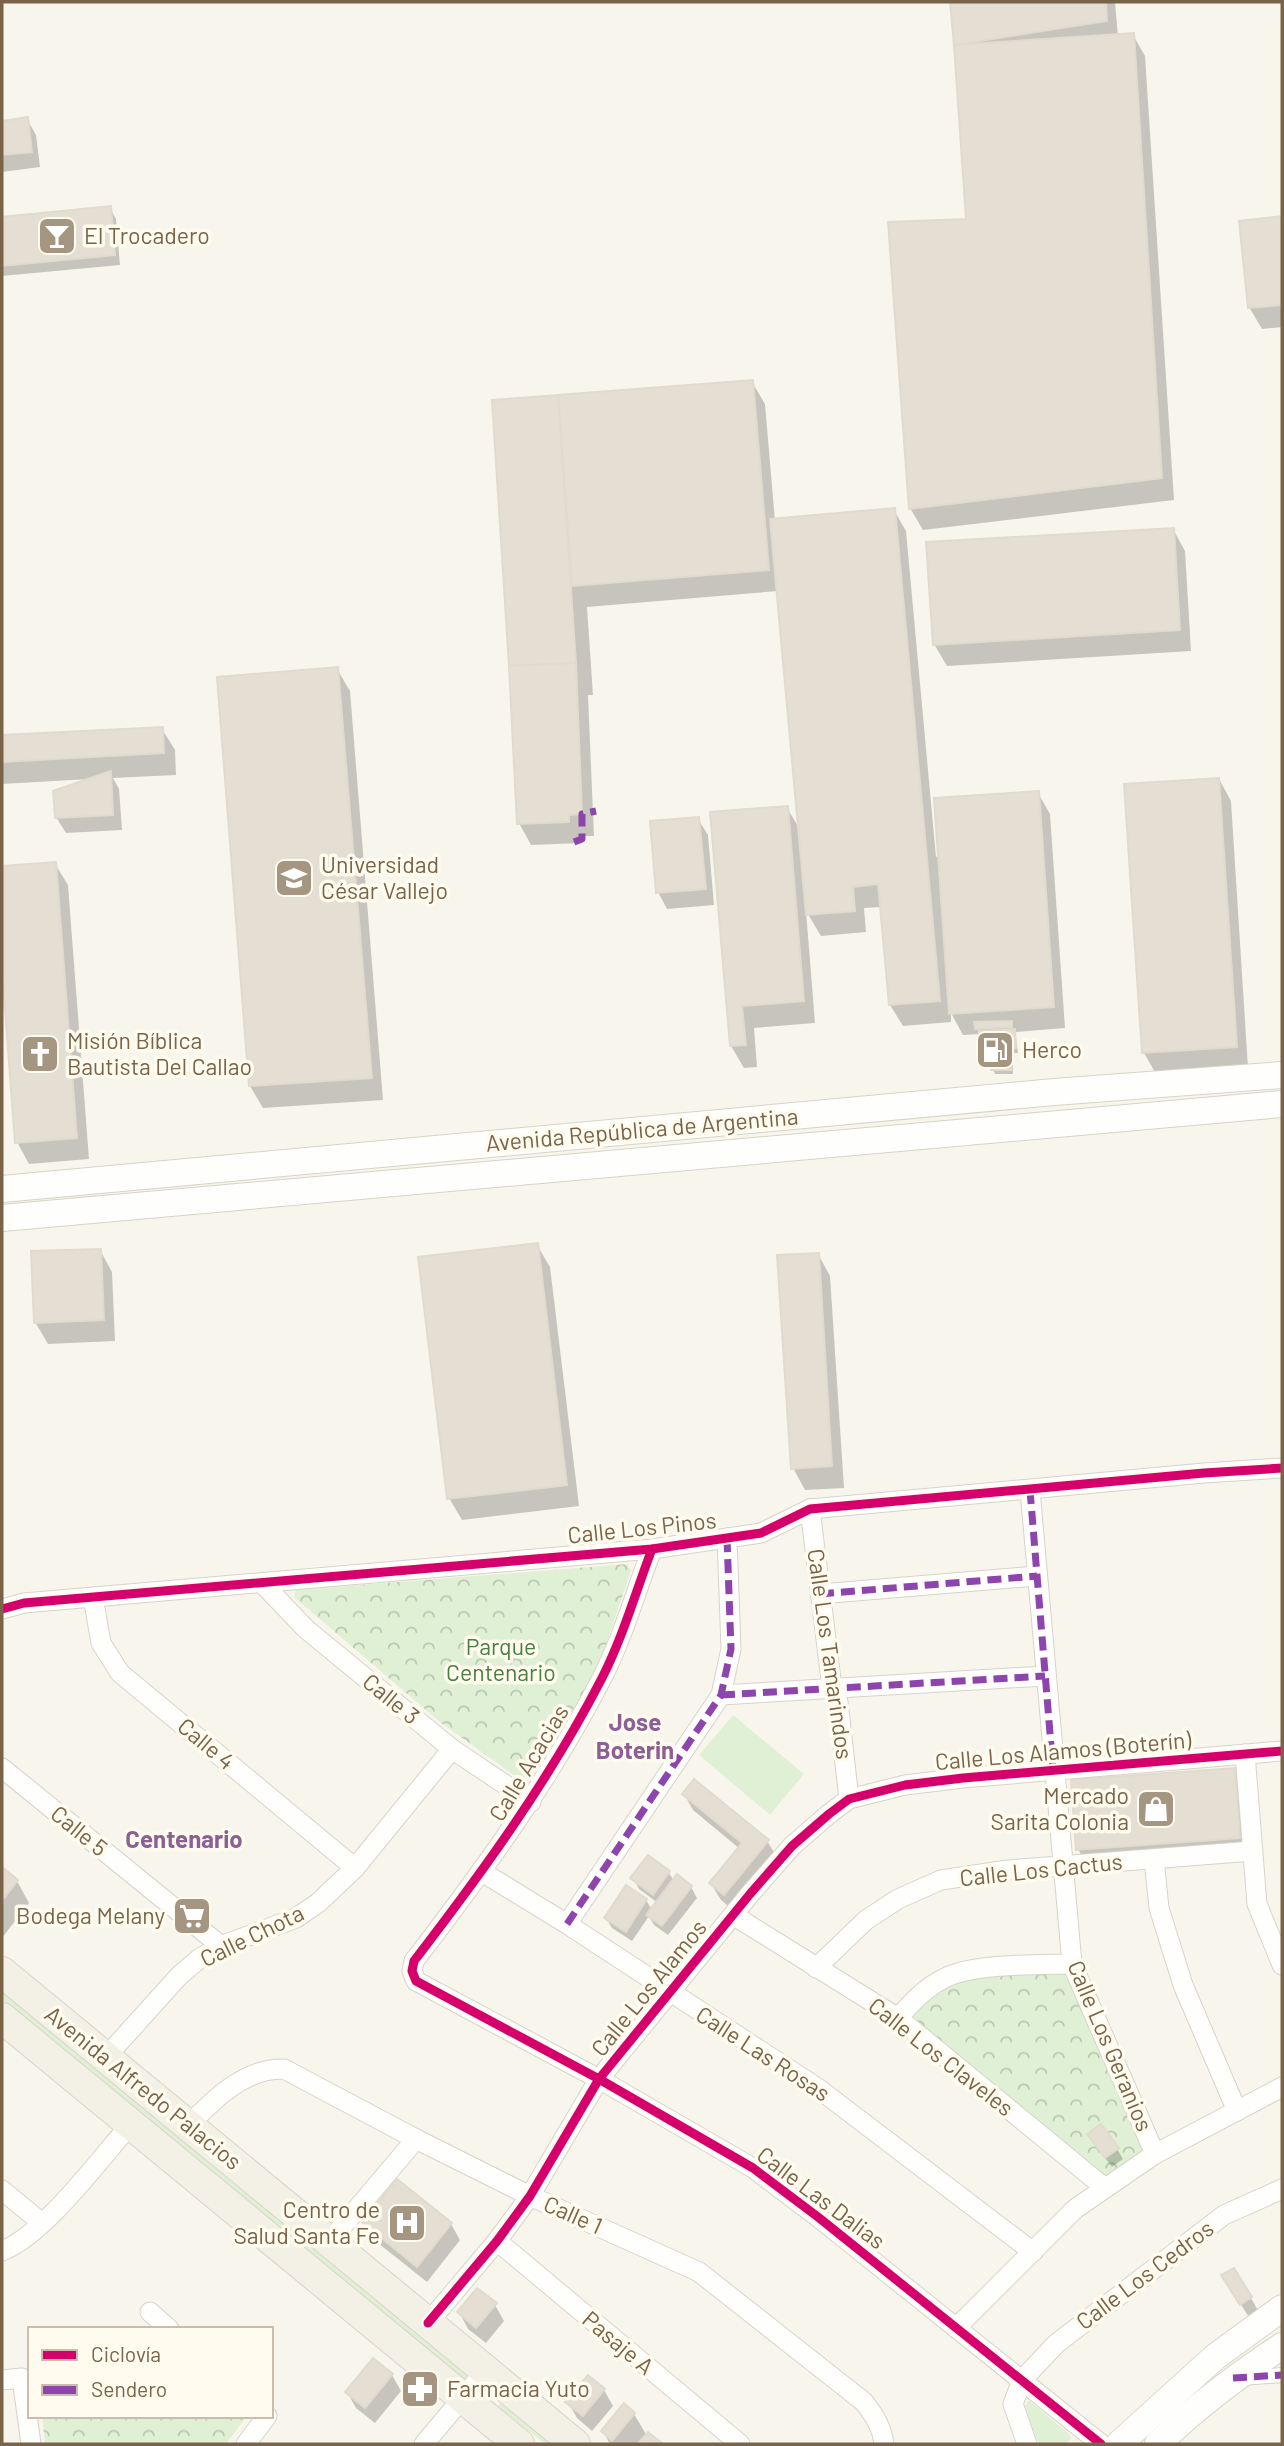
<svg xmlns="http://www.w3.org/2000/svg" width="1284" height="2446" font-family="Barlow,sans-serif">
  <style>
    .grass { fill: #e0f0d5 }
    .forest { fill: url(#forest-crowns) }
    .shadow { fill: #0003 }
    .building { fill: #e5dfd3; stroke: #e1dace; stroke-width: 2 }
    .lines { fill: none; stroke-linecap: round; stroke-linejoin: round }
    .pedestrian-casing { stroke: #d7d3ca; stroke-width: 16 }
    .minor-casing { stroke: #d7d3ca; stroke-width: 21 }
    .secondary-casing { stroke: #d8d3c9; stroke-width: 28 }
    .primary-casing { stroke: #dad3c9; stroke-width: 32 }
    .pedestrian { stroke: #fefefc; stroke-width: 14 }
    .minor { stroke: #fefefc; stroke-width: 19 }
    .secondary { stroke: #fefefc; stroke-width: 26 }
    .primary { stroke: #f3f0e5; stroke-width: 30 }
    .quiet { stroke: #8e44ad; stroke-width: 7; stroke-dasharray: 14 7; stroke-linecap: butt }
    .cycleway-casing { stroke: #fffbee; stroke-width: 13 }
    .cycleway { stroke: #d6006c; stroke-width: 9 }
    .labels { text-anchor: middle; stroke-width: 7; stroke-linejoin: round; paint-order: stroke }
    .poi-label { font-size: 23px; fill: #796349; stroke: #fffbee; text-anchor: start }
    .street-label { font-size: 23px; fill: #796349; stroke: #fffbee }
    .park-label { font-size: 23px; fill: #478040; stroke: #fffbee }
    .neighbourhood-label { font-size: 24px; font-weight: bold; fill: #8d6095; stroke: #fffbee }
  </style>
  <defs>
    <pattern id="forest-crowns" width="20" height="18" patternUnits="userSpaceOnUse" patternTransform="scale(1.75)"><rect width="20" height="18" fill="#e0f0d5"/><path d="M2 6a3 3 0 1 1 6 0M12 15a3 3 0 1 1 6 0" fill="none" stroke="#bac6af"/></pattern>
  </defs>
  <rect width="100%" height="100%" fill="#f8f6ec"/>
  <g class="grass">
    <polygon points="733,1715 804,1774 770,1815 699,1755"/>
    <polygon points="2,1979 474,2370 463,2380 2,2000"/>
    <polygon points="506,2395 568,2444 545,2444 498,2406"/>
    <polygon points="1028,2401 1030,2401 1070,2435 1071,2439 1067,2444 1039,2444 1024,2408"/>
  </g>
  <g class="forest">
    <polygon points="628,1564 631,1571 597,1671 526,1784 440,1722 294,1597 296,1590"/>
    <path d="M1064,1972L1143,2150L1102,2178L911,2018C917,2011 923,2003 930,1997C968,1970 1019,1973 1064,1972Z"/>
    <polygon points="42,2416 247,2416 226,2444 45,2444"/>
  </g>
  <g class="shadow">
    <polygon points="952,2 1115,2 1118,36 1133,35 1145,56 1174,500 923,530 910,508 968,221"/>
    <polygon points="27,119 36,135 40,167 2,172 2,122"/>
    <polygon points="110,208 116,219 120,265 2,276 2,218"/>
    <polygon points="1282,218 1282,327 1262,329 1249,307 1241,222"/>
    <polygon points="752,382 765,404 775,521 894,510 906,531 936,857 1038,793 1050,814 1065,1028 1015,1032 1018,1053 1012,1053 1013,1074 995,1074 993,1070 992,1055 984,1054 981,1050 981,1034 963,1035 951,1013 951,1022 903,1026 890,1005 882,907 864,908 866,932 821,936 806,911 815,1023 754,1028 757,1067 744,1068 731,1046 712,814 787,808 801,831 778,591 587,607 593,695 588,695 594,836 581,836 581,843 531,845 519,823 494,402"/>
    <polygon points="1173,529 1185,551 1191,651 947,666 934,644"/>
    <polygon points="337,669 350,691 383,1100 263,1108 250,1086"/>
    <polygon points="162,729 175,750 176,775 113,778 119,789 122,830 66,833 56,817 90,779 2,784 2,737"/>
    <polygon points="1219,779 1231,801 1248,1068 1156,1074 1144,1053"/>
    <polygon points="698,819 708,835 714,905 667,909 658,892"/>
    <polygon points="55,864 68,885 89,1159 29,1164 17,1142 2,946 2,868"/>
    <polygon points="537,1245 550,1267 579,1506 462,1520 449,1498"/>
    <polygon points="100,1250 112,1272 115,1341 48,1344 35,1322"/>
    <polygon points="818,1254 830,1276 844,1488 805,1490 793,1468"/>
    <polygon points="1234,1770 1247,1791 1252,1859 1090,1871 1078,1849"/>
    <polygon points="684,1794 767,1841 777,1857 733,1910 721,1900 711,1884 740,1849 693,1810"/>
    <polygon points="648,1857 669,1873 674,1881 678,1877 691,1887 697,1898 668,1935 654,1925 649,1916 632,1941 612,1928 606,1918 646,1900 652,1910 658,1903 639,1889 633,1878"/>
    <polygon points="2,1870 17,1881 29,1903 2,1938"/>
    <polygon points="1095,2145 1117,2149 1123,2159 1112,2167"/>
    <polygon points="364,2223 451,2224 460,2240 427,2282 373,2239"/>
    <polygon points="1236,2297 1251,2298 1263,2319 1254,2325"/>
    <polygon points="495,2305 504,2321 486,2343 468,2329 459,2312"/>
    <polygon points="392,2375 401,2391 375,2423 356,2408 347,2392"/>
    <polygon points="604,2390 613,2406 592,2431 577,2418 568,2402"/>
    <polygon points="634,2414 647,2436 648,2434 660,2444 610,2444 603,2431"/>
  </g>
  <g class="building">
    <polygon points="950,2 1106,2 1107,21 954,45"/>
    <polygon points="1134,33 1162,478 909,509 888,222 966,219 954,45"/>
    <polygon points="28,117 32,152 2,155 2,121"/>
    <polygon points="111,206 115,255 2,266 2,217"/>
    <polygon points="1282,216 1282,305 1248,308 1239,221"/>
    <polygon points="753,380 769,570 572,586 558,395"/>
    <polygon points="558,395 576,663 509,666 492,400"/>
    <polygon points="895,508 940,1001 889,1005 878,884 853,887 855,911 806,915 770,519"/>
    <polygon points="1174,528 1180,630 933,645 926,542"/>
    <polygon points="576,663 582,814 569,815 569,822 517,824 509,666"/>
    <polygon points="338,667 372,1078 249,1086 217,677"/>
    <polygon points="163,727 164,753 2,762 2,735"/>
    <polygon points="111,771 113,815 55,818 53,791"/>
    <polygon points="1219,778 1237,1047 1142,1053 1124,784"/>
    <polygon points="1039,791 1054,1007 949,1014 934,798"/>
    <polygon points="788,806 804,1001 742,1006 746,1045 730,1046 710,812"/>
    <polygon points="699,817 706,889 656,893 650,821"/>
    <polygon points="56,862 77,1138 15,1143 2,969 2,866"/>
    <polygon points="1012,1021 1012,1027 975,1029 974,1022"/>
    <polygon points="1015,1029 1016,1048 1010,1049 1011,1070 991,1070 990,1051 980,1050 979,1031"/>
    <polygon points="538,1243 567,1485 447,1499 418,1257"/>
    <polygon points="101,1249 104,1320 34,1323 31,1251"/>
    <polygon points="819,1253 832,1466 791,1469 777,1255"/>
    <polygon points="1235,1768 1240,1838 1076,1850 1071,1780"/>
    <polygon points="694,1779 769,1840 724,1895 709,1883 742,1843 682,1794"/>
    <polygon points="648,1855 670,1871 653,1895 630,1878"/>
    <polygon points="2,1867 18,1880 2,1901"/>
    <polygon points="677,1874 692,1886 662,1926 646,1915"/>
    <polygon points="626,1885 647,1899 626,1932 604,1918"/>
    <polygon points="1101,2124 1119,2148 1105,2158 1087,2134"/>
    <polygon points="397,2179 452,2223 417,2267 362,2222"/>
    <polygon points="1234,2268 1252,2297 1240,2305 1221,2275"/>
    <polygon points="477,2288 497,2303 476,2328 457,2312"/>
    <polygon points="373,2358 393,2374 365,2408 345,2392"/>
    <polygon points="588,2375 605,2389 583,2416 565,2402"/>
    <polygon points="624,2403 635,2413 612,2441 601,2431"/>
    <polygon points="648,2432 662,2443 661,2444 637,2444"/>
  </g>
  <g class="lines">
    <defs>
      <polyline id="pedestrian" points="1242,2378 1282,2375"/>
      <g id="minor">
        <polyline points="1030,1490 1072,1964 1155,2154"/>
        <polyline points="810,1509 832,1688 838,1702 849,1799"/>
        <path d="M652,1549C636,1591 623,1637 602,1678C550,1779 484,1870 414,1961L412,1971L416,1981L599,2079L753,2168L818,2217L1101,2444"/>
        <polyline points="262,1583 306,1629 452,1749 531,1802"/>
        <polyline points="820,1594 1037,1576"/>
        <polyline points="93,1597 101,1643 120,1673 355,1868"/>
        <polyline points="2,1609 24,1603 652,1549 761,1533 810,1509 1204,1473 1282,1468"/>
        <polyline points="721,1695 1045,1676"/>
        <polyline points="1245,1754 1257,1904 1282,1965"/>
        <polyline points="2,1768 221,1946"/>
        <polyline points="1154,1859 1159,1908 1183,1985 1237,2111"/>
        <polyline points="482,1872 567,1924 819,2089 1033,2252"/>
        <polyline points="733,1915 898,2018 1105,2188"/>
        <polyline points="567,1924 721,1695 731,1649 727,1538"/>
        <polyline points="816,1968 866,1920 898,1899 941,1880 1008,1870 1253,1851"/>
        <path d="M898,2018C911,2003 925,1988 943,1979C971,1963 1038,1965 1072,1964"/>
        <polyline points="105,2058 179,1976 200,1958 221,1946 296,1918 318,1903 355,1868 452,1749"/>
        <path d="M189,2125C214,2099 245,2068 284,2069L416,2139L530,2196L699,2272L864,2402C874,2415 882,2427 884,2444"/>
        <polyline points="2,2190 42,2223"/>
        <polyline points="497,2241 740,2444"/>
        <polyline points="329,2242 416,2139"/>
        <path d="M2,2251C44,2235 99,2160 130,2125"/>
        <polyline points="150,2312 169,2329"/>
        <polyline points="428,2323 497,2241 530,2196 599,2079 750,1894 792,1846 829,1814 849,1799 905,1785 963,1778 1282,1751"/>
        <polyline points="956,2328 1075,2209 1155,2154 1282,2087"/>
        <polyline points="2,2380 22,2378 31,2444"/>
        <polyline points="246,2444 267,2416"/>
        <polyline points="424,2444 486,2370"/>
        <polyline points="1027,2444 1013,2404 1022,2380 1056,2344 1224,2215 1282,2189"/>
      </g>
      <g id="secondary">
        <polyline points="2,1189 1054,1092 1282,1075"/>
        <polyline points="2,1218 1282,1104"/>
        <polyline points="1119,2444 1215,2357 1282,2308"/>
        <path d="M1158,2444C1196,2406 1237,2376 1282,2346"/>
      </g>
      <g id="primary">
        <polyline points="2,1972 575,2444"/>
        <polyline points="2,2018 519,2444"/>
      </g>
    </defs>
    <use href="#pedestrian" class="pedestrian-casing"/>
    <use href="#minor" class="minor-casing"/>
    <use href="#secondary" class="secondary-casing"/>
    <use href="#primary" class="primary-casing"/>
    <use href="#pedestrian" class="pedestrian"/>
    <use href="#minor" class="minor"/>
    <use href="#secondary" class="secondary"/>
    <use href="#primary" class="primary"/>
    <g class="quiet">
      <polyline points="574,842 582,839 582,814 596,811"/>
      <polyline points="1030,1490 1053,1770"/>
      <polyline points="820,1594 1037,1576"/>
      <polyline points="721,1695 1045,1676"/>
      <polyline points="567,1924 721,1695 731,1649 727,1538"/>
      <polyline points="1233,2378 1282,2375"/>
    </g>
    <defs>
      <g id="cycleway">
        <path d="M652,1549C636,1591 623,1637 602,1678C550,1779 484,1870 414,1961L412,1971L416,1981L599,2079L753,2168L818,2217L1101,2444"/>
        <polyline points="2,1609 24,1603 652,1549 761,1533 810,1509 1204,1473 1282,1468"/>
        <polyline points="428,2323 497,2241 530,2196 599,2079 750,1894 792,1846 829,1814 849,1799 905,1785 963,1778 1282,1751"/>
      </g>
    </defs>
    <use href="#cycleway" class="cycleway-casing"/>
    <use href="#cycleway" class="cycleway"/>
  </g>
  <defs>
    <symbol id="bar-square" viewBox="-11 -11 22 22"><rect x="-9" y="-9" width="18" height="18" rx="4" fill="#a59682" stroke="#fffbee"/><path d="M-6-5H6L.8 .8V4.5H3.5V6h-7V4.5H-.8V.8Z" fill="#fff"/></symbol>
    <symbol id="university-square" viewBox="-11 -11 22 22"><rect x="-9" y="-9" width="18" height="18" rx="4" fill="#a59682" stroke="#fffbee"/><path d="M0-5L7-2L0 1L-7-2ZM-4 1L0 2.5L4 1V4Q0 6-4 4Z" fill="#fff"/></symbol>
    <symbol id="fuel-square" viewBox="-11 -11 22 22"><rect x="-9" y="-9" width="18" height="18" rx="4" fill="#a59682" stroke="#fffbee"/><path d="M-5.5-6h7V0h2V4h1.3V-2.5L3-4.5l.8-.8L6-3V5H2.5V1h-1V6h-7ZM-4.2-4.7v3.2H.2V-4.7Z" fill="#fff"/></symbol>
    <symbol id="church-square" viewBox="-11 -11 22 22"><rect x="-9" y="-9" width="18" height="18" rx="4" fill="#a59682" stroke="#fffbee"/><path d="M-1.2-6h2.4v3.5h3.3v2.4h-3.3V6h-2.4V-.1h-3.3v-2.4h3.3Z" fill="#fff"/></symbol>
    <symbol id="shop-square" viewBox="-11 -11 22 22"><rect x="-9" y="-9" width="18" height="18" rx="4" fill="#a59682" stroke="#fffbee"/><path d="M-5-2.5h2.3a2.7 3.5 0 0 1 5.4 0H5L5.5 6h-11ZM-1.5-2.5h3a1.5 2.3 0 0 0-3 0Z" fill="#fff"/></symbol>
    <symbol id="supermarket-square" viewBox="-11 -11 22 22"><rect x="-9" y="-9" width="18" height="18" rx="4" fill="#a59682" stroke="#fffbee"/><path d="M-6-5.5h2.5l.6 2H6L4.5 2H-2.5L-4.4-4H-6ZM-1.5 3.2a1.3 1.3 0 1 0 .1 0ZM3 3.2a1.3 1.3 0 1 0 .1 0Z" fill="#fff"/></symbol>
    <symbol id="hospital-square" viewBox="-11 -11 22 22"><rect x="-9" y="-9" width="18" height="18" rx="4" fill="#a59682" stroke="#fffbee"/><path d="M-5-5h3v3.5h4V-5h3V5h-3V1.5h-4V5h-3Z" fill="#fff"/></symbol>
    <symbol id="pharmacy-square" viewBox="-11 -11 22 22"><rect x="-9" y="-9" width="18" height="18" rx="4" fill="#a59682" stroke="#fffbee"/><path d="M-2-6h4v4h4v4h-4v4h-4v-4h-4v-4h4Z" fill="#fff"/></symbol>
  </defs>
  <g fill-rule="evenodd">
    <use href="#bar-square" x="35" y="214" width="44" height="44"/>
    <use href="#university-square" x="272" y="856" width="44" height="44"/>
    <use href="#fuel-square" x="973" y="1028" width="44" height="44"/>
    <use href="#church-square" x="18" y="1032" width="44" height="44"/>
    <use href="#shop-square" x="1134" y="1787" width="44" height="44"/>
    <use href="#supermarket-square" x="170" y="1894" width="44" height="44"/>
    <use href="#hospital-square" x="385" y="2201" width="44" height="44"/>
    <use href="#pharmacy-square" x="398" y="2367" width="44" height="44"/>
  </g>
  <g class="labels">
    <g class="poi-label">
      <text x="84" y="244">El Trocadero</text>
      <text x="321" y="873">Universidad<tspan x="321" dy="26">César Vallejo</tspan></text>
      <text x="67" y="1049">Misión Bíblica<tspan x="67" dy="26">Bautista Del Callao</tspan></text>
      <text x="1022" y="1058">Herco</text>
      <text x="1129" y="1804" text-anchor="end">Mercado<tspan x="1129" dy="26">Sarita Colonia</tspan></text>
      <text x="165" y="1924" text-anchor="end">Bodega Melany</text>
      <text x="380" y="2218" text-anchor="end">Centro de<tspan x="380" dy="26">Salud Santa Fe</tspan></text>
      <text x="447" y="2397">Farmacia Yuto</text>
    </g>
    <g class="street-label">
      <text transform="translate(642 1130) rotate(-5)" y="8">Avenida República de Argentina</text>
      <text transform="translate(642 1528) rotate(-6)" y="8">Calle Los Pinos</text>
      <text transform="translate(830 1654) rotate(82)" y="8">Calle Los Tamarindos</text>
      <text transform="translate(391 1699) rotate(39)" y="8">Calle 3</text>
      <text transform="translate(206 1744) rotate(40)" y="8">Calle 4</text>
      <text transform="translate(1063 1751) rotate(-5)" y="8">Calle Los Alamos (Boterín)</text>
      <text transform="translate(529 1763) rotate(-59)" y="8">Calle Acacias</text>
      <text transform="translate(79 1831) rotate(39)" y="8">Calle 5</text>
      <text transform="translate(1041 1870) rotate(-6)" y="8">Calle Los Cactus</text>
      <text transform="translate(252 1936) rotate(-26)" y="8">Calle Chota</text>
      <text transform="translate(649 1988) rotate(-51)" y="8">Calle Los Alamos</text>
      <text transform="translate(1110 2046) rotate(67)" y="8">Calle Los Geranios</text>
      <text transform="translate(763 2054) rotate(33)" y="8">Calle Las Rosas</text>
      <text transform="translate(941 2057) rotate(38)" y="8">Calle Los Claveles</text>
      <text transform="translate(143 2088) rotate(39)" y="8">Avenida Alfredo Palacios</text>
      <text transform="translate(821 2198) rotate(37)" y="8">Calle Las Dalias</text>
      <text transform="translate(573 2215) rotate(24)" y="8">Calle 1</text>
      <text transform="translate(1145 2275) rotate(-37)" y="8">Calle Los Cedros</text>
      <text transform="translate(618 2343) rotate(40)" y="8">Pasaje A</text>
    </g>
    <g class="park-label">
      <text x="501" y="1655">Parque<tspan x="501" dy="26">Centenario</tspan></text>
    </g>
    <g class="neighbourhood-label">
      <text x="635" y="1731">Jose<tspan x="635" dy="28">Boterin</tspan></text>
      <text x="184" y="1848">Centenario</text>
    </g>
  </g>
  <rect width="1284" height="2446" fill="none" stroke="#796349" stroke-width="7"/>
  <rect x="28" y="2327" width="245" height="91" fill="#fffbee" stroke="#c9beac" stroke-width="2"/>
  <rect x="42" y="2350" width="35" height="10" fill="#d6006c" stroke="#c9beac" stroke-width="2"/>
  <text x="91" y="2362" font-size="21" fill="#796349">Ciclovía</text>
  <rect x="42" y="2385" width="35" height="10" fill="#8e44ad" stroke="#c9beac" stroke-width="2"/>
  <text x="91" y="2397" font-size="21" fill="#796349">Sendero</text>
</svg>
